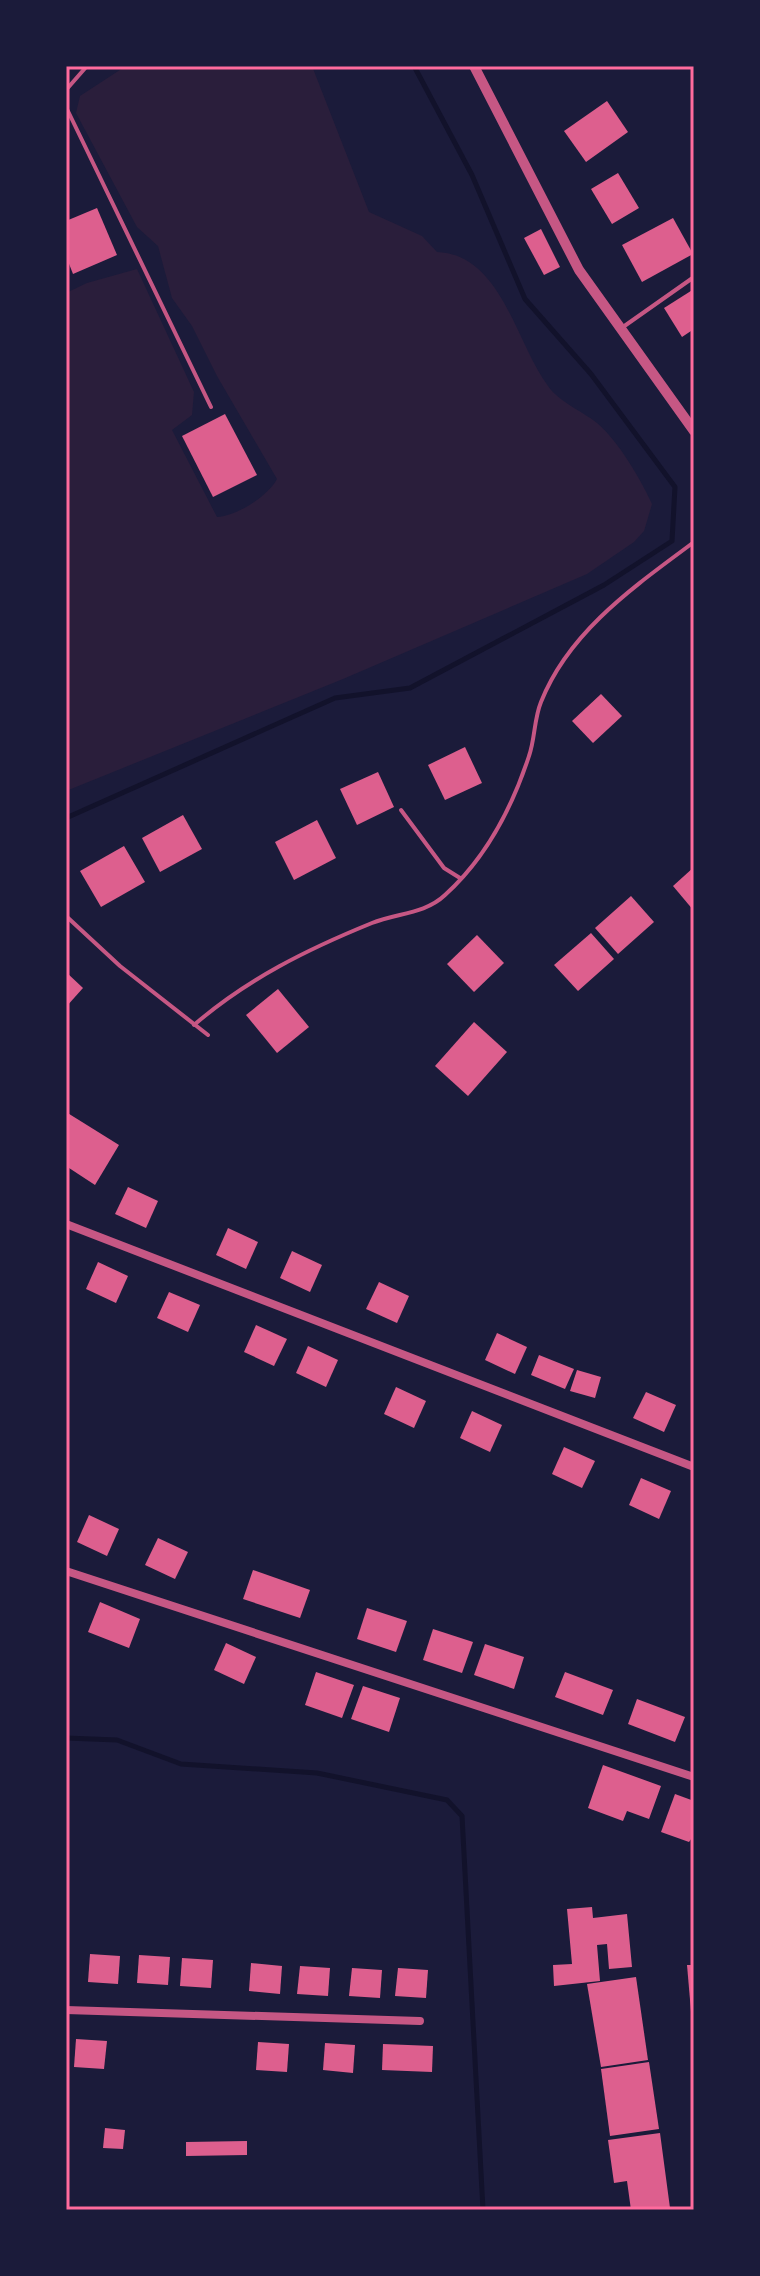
<svg xmlns="http://www.w3.org/2000/svg" width="760" height="2276" font-family="'IBM Plex Sans',sans-serif">
  <style>
    .green { fill: #2a1e3b }
    .lines { fill: none; stroke-linecap: round; stroke-linejoin: round }
    .stream { stroke: #12122b; stroke-width: 5 }
    .building { fill: #dd5f8e }
    .service { stroke: #c65784; stroke-width: 4 }
    .minor { stroke: #c65784; stroke-width: 8 }
    .tertiary { stroke: #c65784; stroke-width: 10 }
    .neatline { fill: none; stroke: #ff6b9d; stroke-width: 3 }
  </style>
  <rect width="100%" height="100%" fill="#1b1b3a"/>
  <path class="green" d="M126,66H312L369,212L422,236L437,252C501,254 516,343 548,386C559,402 582,411 597,423C619,442 640,478 652,504L644,531L634,542L587,574L343,679L66,791V293L87,283L137,269L194,392L192,415L172,430L217,517C237,516 268,496 277,479L217,376L192,326L172,298L158,246L137,227L76,113L80,96Z"/>
  <g class="lines">
    <g class="stream">
      <polyline points="66,818 335,698 410,688 604,585 672,541 675,487 591,374 525,299 472,175 414,66"/>
      <polyline points="66,1738 117,1740 181,1764 317,1773 447,1800 462,1816 483,2210"/>
    </g>
  </g>
  <g class="building">
    <polygon points="607,101 628,132 586,162 564,131"/>
    <polygon points="618,173 639,208 612,224 591,189"/>
    <polygon points="97,208 117,255 73,274 66,256 66,221"/>
    <polygon points="673,218 693,254 642,282 622,245"/>
    <polygon points="541,229 560,267 544,275 524,238"/>
    <polygon points="694,289 694,329 682,337 664,308"/>
    <polygon points="225,414 257,475 213,497 182,436"/>
    <polygon points="601,694 622,716 593,743 572,721"/>
    <polygon points="465,747 482,783 445,800 428,765"/>
    <polygon points="378,772 394,807 357,825 340,789"/>
    <polygon points="183,815 202,849 160,872 142,838"/>
    <polygon points="317,820 336,858 294,880 275,842"/>
    <polygon points="124,846 145,882 101,907 80,871"/>
    <polygon points="694,867 694,911 673,886"/>
    <polygon points="631,896 654,922 618,954 595,928"/>
    <polygon points="591,933 614,959 578,991 554,965"/>
    <polygon points="477,935 504,963 474,992 447,964"/>
    <polygon points="66,972 83,988 66,1007"/>
    <polygon points="278,989 309,1027 277,1053 246,1015"/>
    <polygon points="474,1022 507,1052 468,1096 435,1066"/>
    <polygon points="66,1112 119,1145 95,1185 66,1166"/>
    <polygon points="128,1187 158,1201 146,1228 115,1214"/>
    <polygon points="228,1228 258,1242 246,1269 216,1255"/>
    <polygon points="292,1251 322,1265 310,1292 280,1278"/>
    <polygon points="98,1262 128,1276 116,1303 86,1289"/>
    <polygon points="379,1282 409,1296 397,1323 366,1309"/>
    <polygon points="169,1292 200,1305 188,1332 157,1318"/>
    <polygon points="256,1325 287,1339 274,1366 244,1352"/>
    <polygon points="497,1333 527,1347 515,1374 485,1360"/>
    <polygon points="308,1346 338,1360 326,1387 296,1373"/>
    <polygon points="539,1355 574,1369 565,1389 531,1375"/>
    <polygon points="577,1370 601,1377 595,1398 570,1391"/>
    <polygon points="396,1387 426,1401 414,1428 384,1414"/>
    <polygon points="646,1392 676,1405 664,1432 633,1418"/>
    <polygon points="472,1411 502,1425 490,1452 460,1438"/>
    <polygon points="564,1447 595,1461 582,1488 552,1474"/>
    <polygon points="641,1478 671,1491 659,1519 629,1505"/>
    <polygon points="89,1515 119,1529 107,1556 77,1542"/>
    <polygon points="158,1538 188,1552 175,1579 145,1565"/>
    <polygon points="253,1570 310,1590 300,1618 243,1599"/>
    <polygon points="100,1602 140,1619 129,1648 88,1632"/>
    <polygon points="367,1608 407,1621 396,1652 357,1639"/>
    <polygon points="433,1629 473,1642 462,1673 423,1660"/>
    <polygon points="226,1643 256,1657 244,1684 214,1670"/>
    <polygon points="485,1644 524,1657 514,1689 474,1675"/>
    <polygon points="316,1672 354,1685 342,1718 305,1705"/>
    <polygon points="565,1672 613,1690 603,1715 555,1697"/>
    <polygon points="363,1686 400,1698 389,1732 351,1719"/>
    <polygon points="637,1699 685,1717 675,1742 628,1724"/>
    <polygon points="603,1765 661,1786 649,1819 627,1811 623,1821 588,1808"/>
    <polygon points="675,1794 694,1801 694,1835 689,1842 661,1832"/>
    <polygon points="592,1907 593,1918 627,1914 632,1967 609,1969 607,1944 597,1945 600,1981 554,1986 553,1965 572,1964 567,1909"/>
    <polygon points="90,1954 120,1956 118,1984 88,1982"/>
    <polygon points="139,1955 170,1957 168,1985 137,1983"/>
    <polygon points="182,1958 213,1960 211,1988 180,1986"/>
    <polygon points="251,1963 282,1966 280,1994 249,1991"/>
    <polygon points="687,1965 694,1965 694,2023 692,2023"/>
    <polygon points="300,1966 330,1968 328,1996 297,1994"/>
    <polygon points="352,1968 382,1970 380,1998 349,1996"/>
    <polygon points="398,1968 428,1970 426,1998 395,1996"/>
    <polygon points="636,1977 648,2060 601,2067 587,1984"/>
    <polygon points="76,2039 107,2041 104,2069 74,2067"/>
    <polygon points="258,2042 289,2044 287,2072 256,2070"/>
    <polygon points="325,2043 355,2045 353,2073 323,2070"/>
    <polygon points="383,2044 433,2046 432,2072 382,2070"/>
    <polygon points="649,2062 659,2129 610,2136 601,2069"/>
    <polygon points="105,2128 125,2130 123,2149 103,2148"/>
    <polygon points="660,2133 670,2208 631,2210 627,2181 614,2183 608,2140"/>
    <polygon points="247,2141 247,2155 186,2156 186,2142"/>
  </g>
  <g class="lines">
    <g class="service">
      <polyline points="66,90 87,66"/>
      <polyline points="66,107 211,407"/>
      <polyline points="623,327 694,277"/>
      <polyline points="401,810 444,868 460,878"/>
      <polyline points="66,916 120,966 208,1035"/>
      <path d="M194,1025C247,979 308,949 372,923C397,913 425,914 445,895C486,858 512,808 529,756C535,739 534,719 541,702C569,631 635,586 694,542"/>
    </g>
    <g class="minor">
      <polyline points="66,1224 694,1467"/>
      <polyline points="66,1571 694,1777"/>
      <polyline points="66,2010 420,2021"/>
    </g>
    <polyline class="tertiary" points="474,66 579,270 694,431"/>
  </g>
  <rect width="760" height="2276" fill="none" stroke="#1b1b3a" stroke-width="136"/>
  <rect x="68" y="68" width="624" height="2140" class="neatline"/>
</svg>
